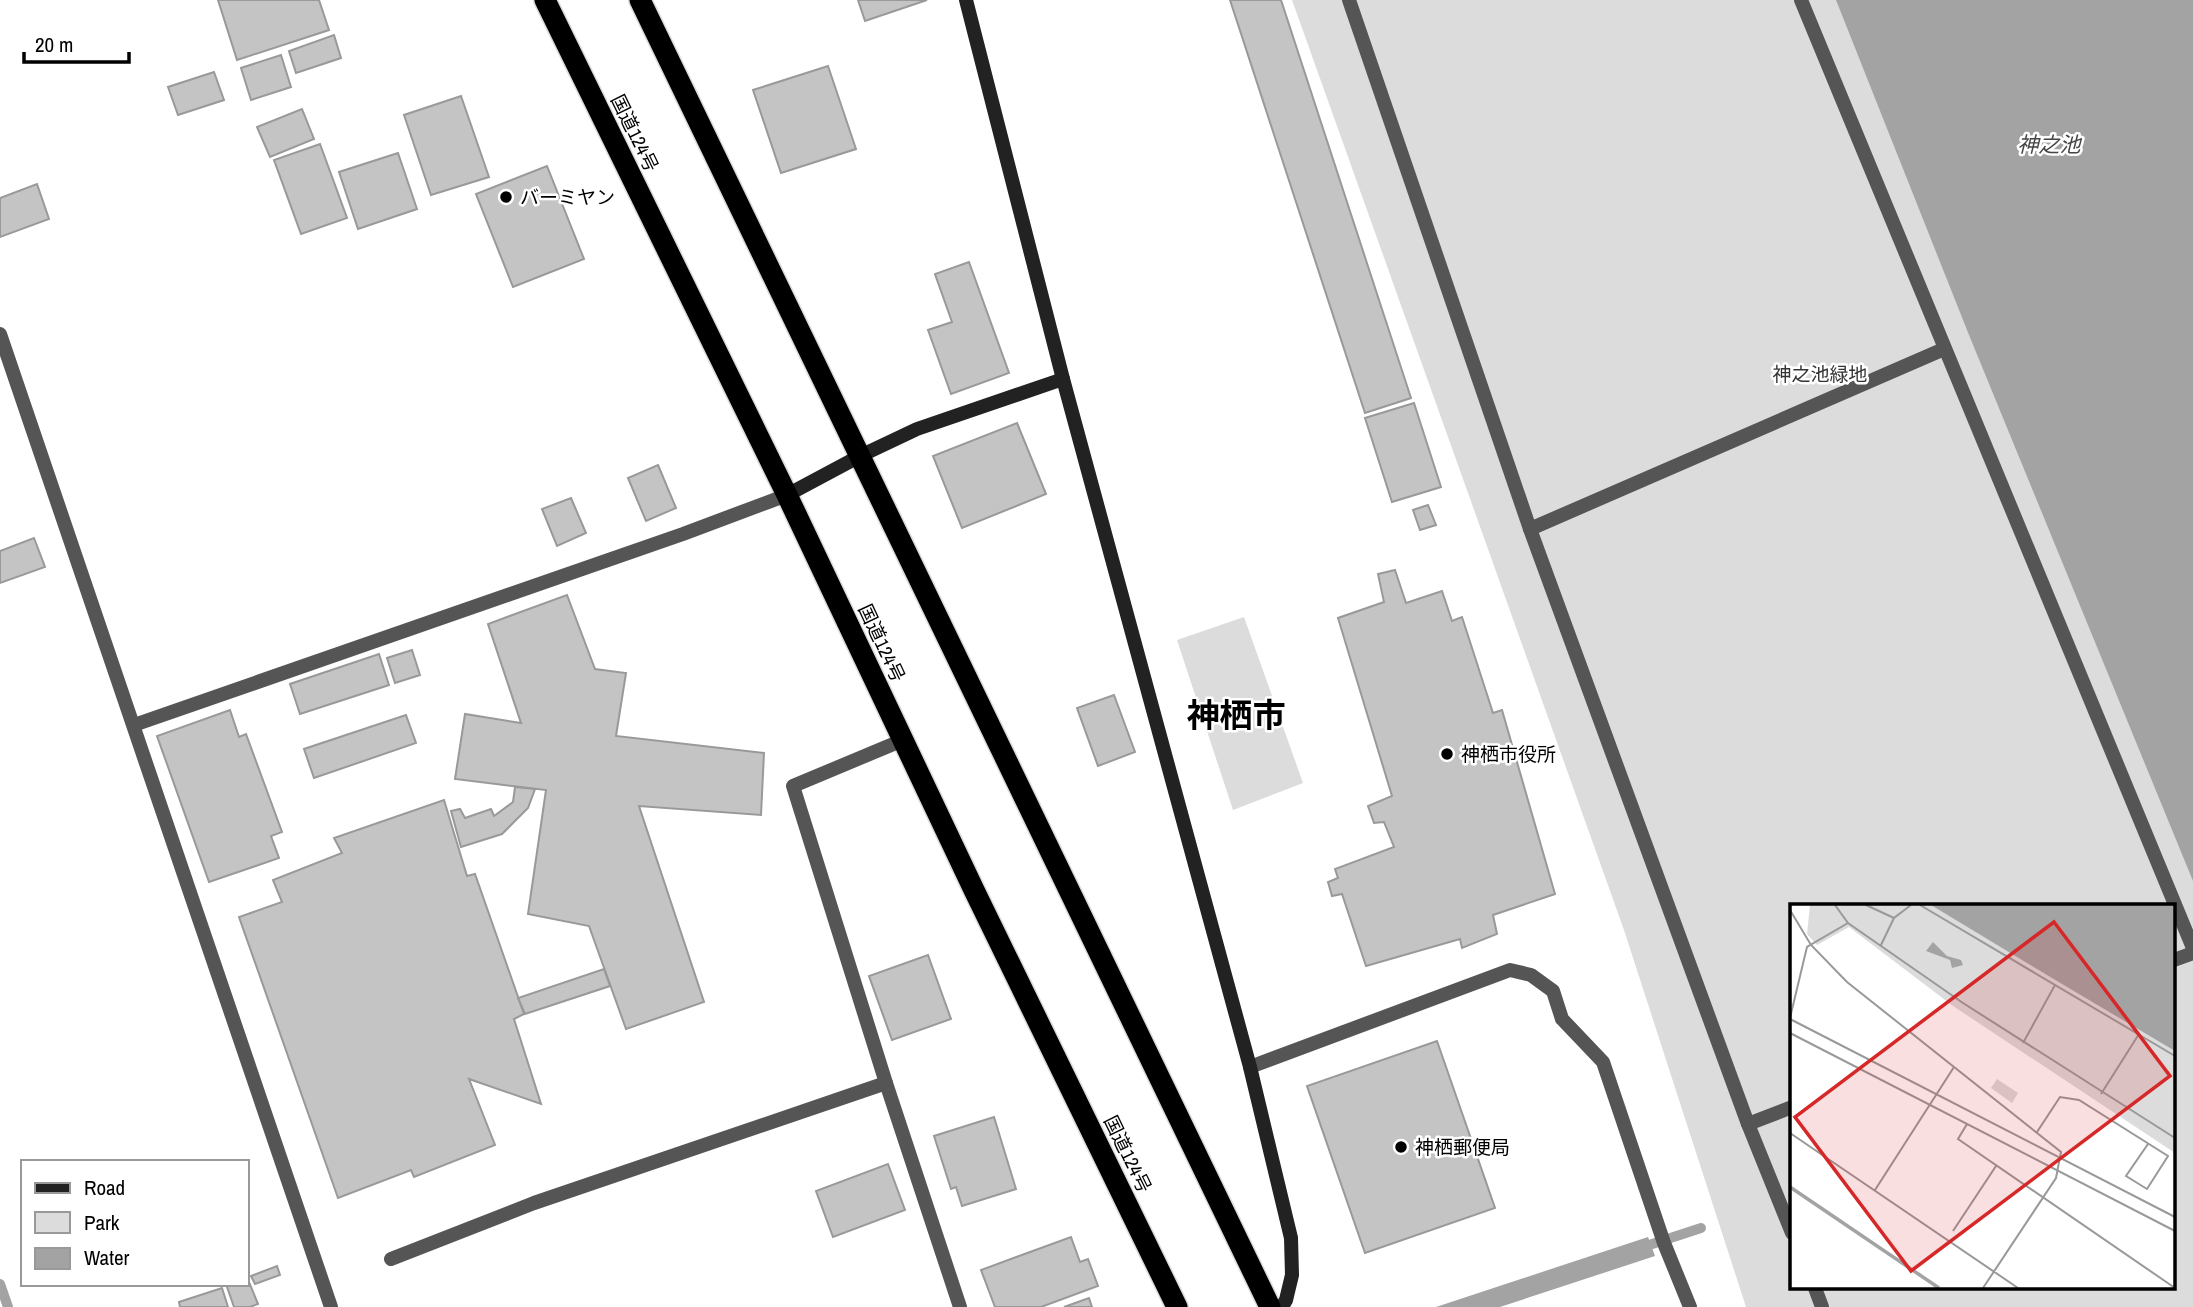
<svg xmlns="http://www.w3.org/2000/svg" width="2193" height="1307" font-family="'Archivo Narrow','Noto Sans JP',sans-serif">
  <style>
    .green { fill: #dcdcdc; fill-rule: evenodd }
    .water { fill: #a3a3a3 }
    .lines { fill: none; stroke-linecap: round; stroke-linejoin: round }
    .stream { stroke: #a3a3a3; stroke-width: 10 }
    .building { fill: #c4c4c4; stroke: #999; stroke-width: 2 }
    .highway-casing { stroke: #dbdbdb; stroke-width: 24 }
    .lane { stroke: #555; stroke-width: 14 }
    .street { stroke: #555; stroke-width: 14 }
    .secondary { stroke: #222; stroke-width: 14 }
    .highway { stroke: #000; stroke-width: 21 }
    .poi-dot { fill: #000; stroke: #fff; stroke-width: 2.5 }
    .labels { text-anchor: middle; stroke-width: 5; stroke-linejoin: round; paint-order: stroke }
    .street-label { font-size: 19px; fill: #000; stroke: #fff }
    .poi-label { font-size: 19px; fill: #000; stroke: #fff; text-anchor: start }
    .park-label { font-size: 19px; fill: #333; stroke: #fff }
    .water-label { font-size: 21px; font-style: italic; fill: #444; stroke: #fff }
    .town-label { font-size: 33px; font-weight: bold; fill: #000; stroke: #fff }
    .inset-river { fill: none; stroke: #a3a3a3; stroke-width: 3.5 }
    .inset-road { fill: none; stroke: #999; stroke-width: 2 }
    .view { fill: #d62828; fill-opacity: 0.15; stroke: #d62828; stroke-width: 3.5 }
    .inset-edge { fill: none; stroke: #000; stroke-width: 3.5 }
  </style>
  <rect width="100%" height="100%" fill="#fff"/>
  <g class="green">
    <path d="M1292,0H2193V1307H1746L1624,930ZM1792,906H2174V1288H1792Z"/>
    <polygon points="1244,617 1303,783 1233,810 1177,640"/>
  </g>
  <g class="water">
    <polygon points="1836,0 2193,0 2193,881 1969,335"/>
    <polygon points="1648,1237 1655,1256 1500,1307 1436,1307"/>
  </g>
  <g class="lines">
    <g class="stream">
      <polyline points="1640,1248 1701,1228"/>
      <polyline points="0,1284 8,1307"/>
    </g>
  </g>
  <g class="building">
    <polygon points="218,0 319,0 329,30 237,60"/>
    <polygon points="858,0 927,0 865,21"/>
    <polygon points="1230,0 1281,0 1411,398 1365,413"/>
    <polygon points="334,35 341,58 296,73 289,51"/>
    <polygon points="281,55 291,87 251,100 241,68"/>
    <polygon points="828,66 856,149 781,173 753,90"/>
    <polygon points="214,72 224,100 178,115 168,87"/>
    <polygon points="461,96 489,177 431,195 404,115"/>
    <polygon points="302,109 314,139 270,157 257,127"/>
    <polygon points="320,144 347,218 301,234 274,160"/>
    <polygon points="398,153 417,209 358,229 339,172"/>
    <polygon points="547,166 584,259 513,287 476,194"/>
    <polygon points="37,184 49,219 0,237 0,198"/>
    <polygon points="969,262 1009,373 951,394 928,330 952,322 935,274"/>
    <polygon points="1414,403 1441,487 1392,502 1365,418"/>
    <polygon points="1017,423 1046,494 962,528 933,456"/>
    <polygon points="658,465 676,508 646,521 628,478"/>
    <polygon points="571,498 586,533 557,546 542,509"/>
    <polygon points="1428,505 1436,525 1420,530 1413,510"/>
    <polygon points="34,538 45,567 0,583 0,551"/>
    <polygon points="1395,570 1406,603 1442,591 1452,621 1462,617 1493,713 1502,710 1555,894 1493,915 1497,934 1462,948 1460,939 1366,966 1342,894 1332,896 1328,882 1338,878 1335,869 1394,847 1384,822 1374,823 1368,806 1392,796 1338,618 1384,602 1378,574"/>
    <polygon points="567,595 595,669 626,673 616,736 764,753 761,815 639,806 704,1002 626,1029 589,926 528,914 546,790 455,779 465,714 521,723 488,624"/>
    <polygon points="412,650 420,675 395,683 387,658"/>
    <polygon points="379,654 389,685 300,714 290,684"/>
    <polygon points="1114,695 1135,752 1098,766 1077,708"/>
    <polygon points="230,710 239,737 246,734 282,832 271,836 279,858 209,882 157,736"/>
    <polygon points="406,715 416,743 314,778 304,749"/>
    <polygon points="515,787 535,789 528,808 502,834 461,847 451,811 460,809 465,818 491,809 494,816 513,802"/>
    <polygon points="444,800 467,876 475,874 524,1014 514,1019 541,1104 469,1079 495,1145 414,1177 411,1170 338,1198 239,917 282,902 273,880 342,853 334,838"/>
    <polygon points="928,955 951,1019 892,1040 869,976"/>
    <polygon points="604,969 610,986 525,1014 518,998"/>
    <polygon points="1437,1041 1495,1208 1365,1253 1307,1086"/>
    <polygon points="994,1117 1016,1189 962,1206 956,1187 951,1189 934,1136"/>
    <polygon points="888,1164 905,1210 833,1237 816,1191"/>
    <polygon points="1071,1237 1080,1262 1088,1259 1098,1286 1041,1307 995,1307 981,1270"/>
    <polygon points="277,1266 280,1275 255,1284 251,1276"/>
    <polygon points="247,1277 258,1304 250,1307 234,1307 226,1284 247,1284"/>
    <polygon points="222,1288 228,1307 180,1307 179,1302"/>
    <polygon points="1089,1298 1092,1307 1064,1307"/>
  </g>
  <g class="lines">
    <defs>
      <g id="highway">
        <polyline points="545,0 787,495 974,890 1177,1307"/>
        <polyline points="640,0 1270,1307"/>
      </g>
    </defs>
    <use href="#highway" class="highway-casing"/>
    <g class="lane">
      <polyline points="1349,0 1530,529 1748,1124 1792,1233"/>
      <polyline points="1801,0 2193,948"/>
      <polyline points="1530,529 1944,349"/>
      <polyline points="2174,960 2193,953"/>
      <polyline points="1250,1067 1510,970 1531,975 1553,991 1562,1019 1603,1062 1664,1243 1690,1307"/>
      <polyline points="1748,1124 1792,1107"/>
      <polyline points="391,1259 534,1203 886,1083"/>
      <polyline points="1815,1288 1822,1307"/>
    </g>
    <g class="street">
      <polyline points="0,334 331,1307"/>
      <polyline points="134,725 683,534 787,495"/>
      <polyline points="903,740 793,786 886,1083 960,1307"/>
    </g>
    <g class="secondary">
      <polyline points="966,0 1063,379 1250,1067 1291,1238 1292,1275 1286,1300 1282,1307"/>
      <polyline points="787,495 860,456 917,429 1063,379"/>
    </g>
    <use href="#highway" class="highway"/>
  </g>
  <g class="poi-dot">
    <circle cx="506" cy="197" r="7"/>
    <circle cx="1447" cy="754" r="7"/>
    <circle cx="1401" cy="1147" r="7"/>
  </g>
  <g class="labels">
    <g class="street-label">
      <text transform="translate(635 133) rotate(64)" y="7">国道124号</text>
      <text transform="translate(882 643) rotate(65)" y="7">国道124号</text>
      <text transform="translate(1128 1154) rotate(64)" y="7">国道124号</text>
    </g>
    <g class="poi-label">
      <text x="520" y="204">バーミヤン</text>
      <text x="1461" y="761">神栖市役所</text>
      <text x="1415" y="1154">神栖郵便局</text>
    </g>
    <g class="park-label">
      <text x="1820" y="381">神之池緑地</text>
    </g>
    <g class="water-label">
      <text x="2049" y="152">神之池</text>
    </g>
    <g class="town-label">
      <text x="1236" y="727">神栖市</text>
    </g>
  </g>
  <g transform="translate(1790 904)">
    <rect width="385" height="385" fill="#fff"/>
    <path d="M20,1H385V249L163,102L59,23L27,41L17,30ZM207,175L228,189L222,199L201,184Z" fill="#dcdcdc"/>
    <path d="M141,1H385V147L267,77ZM143,38L157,52L171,56L173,61L162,64L160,56L136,47Z" fill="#a3a3a3"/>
    <path class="inset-river" d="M0,283L149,384"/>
    <path class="inset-road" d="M45,1L58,19L173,99L385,234M76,1L104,14M130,1L385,152M0,6L21,41L57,78L271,248L266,274L193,384M91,41L104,14L121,1M0,114L17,43L58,19M0,115L385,313M0,129L385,327M233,139L265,81M311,190L349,130M177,220L168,235L385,384M247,228L270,193L289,196L378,252L357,285L336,272L358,240M0,229L228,384M85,286L164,163M163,327L206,262"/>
    <path class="view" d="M264,18L380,172L121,367L5,213Z"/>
    <rect width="385" height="385" class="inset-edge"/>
  </g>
  <rect x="21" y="1160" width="228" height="126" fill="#ffffff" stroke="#999999" stroke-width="2"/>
  <rect x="35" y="1183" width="35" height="10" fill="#222222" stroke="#999999" stroke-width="2"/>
  <text x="84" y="1195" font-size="21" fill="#000000">Road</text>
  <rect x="35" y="1212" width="35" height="21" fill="#dcdcdc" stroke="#999999" stroke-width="2"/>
  <text x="84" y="1230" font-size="21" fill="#000000">Park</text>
  <rect x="35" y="1248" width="35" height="21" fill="#a3a3a3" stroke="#999999" stroke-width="2"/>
  <text x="84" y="1265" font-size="21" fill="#000000">Water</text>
  <path d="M24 52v10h105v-10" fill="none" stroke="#000000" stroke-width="3.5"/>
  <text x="35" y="52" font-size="21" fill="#000000" stroke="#ffffff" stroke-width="5" paint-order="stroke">20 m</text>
</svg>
